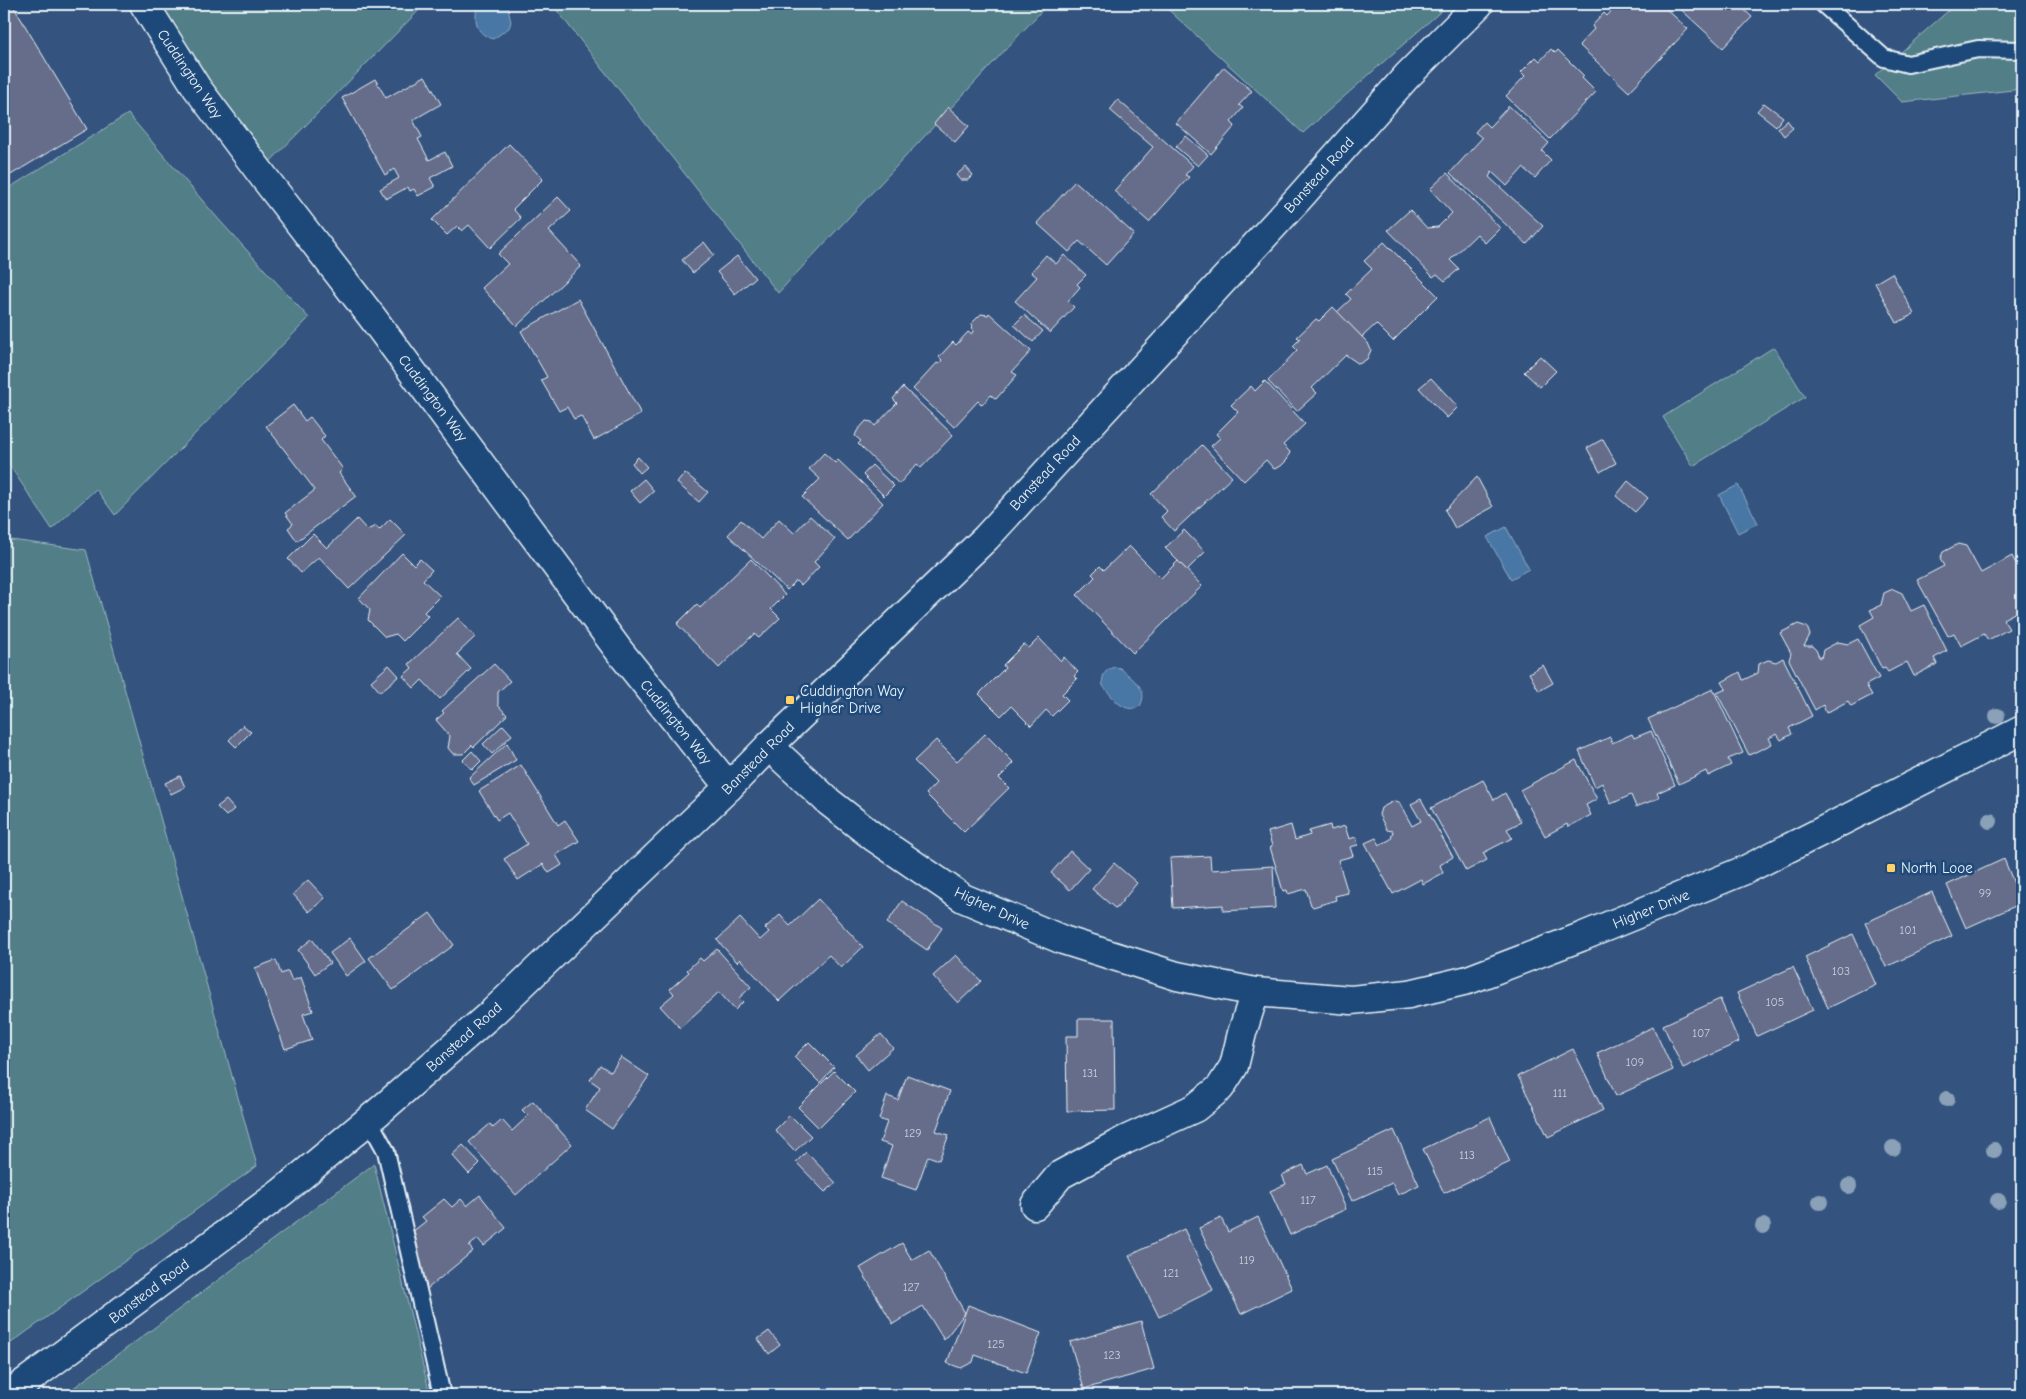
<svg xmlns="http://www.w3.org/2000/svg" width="2026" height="1399" font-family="'Comic Neue',sans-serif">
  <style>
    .green { fill: #517e87; stroke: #9cb8c0 }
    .water { fill: #4977a5; stroke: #89a8c6 }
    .building { fill: #666d8a; stroke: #e8f1f8 }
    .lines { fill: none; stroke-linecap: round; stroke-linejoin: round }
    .service-casing { stroke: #e8f1f8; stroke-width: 20 }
    .minor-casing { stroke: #e8f1f8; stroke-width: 31 }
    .tertiary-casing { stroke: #e8f1f8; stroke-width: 31 }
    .service { stroke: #1f4a7a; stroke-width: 16 }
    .minor { stroke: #1f4a7a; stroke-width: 28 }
    .tertiary { stroke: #1f4a7a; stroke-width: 28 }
    .tree { fill: #8aa1b8 }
    .poi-dot { fill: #ffd166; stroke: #1f4a7a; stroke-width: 2 }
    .labels { text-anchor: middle; stroke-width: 5; stroke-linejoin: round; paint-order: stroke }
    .number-label { font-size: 12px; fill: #c8d0dc }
    .street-label { font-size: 15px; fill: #e8f1f8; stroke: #1f4a7a }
    .poi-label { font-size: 15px; fill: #e8f1f8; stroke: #1f4a7a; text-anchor: start }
  </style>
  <rect width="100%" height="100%" fill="#34547f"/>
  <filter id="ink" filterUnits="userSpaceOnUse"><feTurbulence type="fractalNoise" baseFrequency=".02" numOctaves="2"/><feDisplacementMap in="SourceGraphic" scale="10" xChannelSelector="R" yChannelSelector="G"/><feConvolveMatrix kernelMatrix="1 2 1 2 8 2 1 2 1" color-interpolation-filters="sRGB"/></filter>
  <g filter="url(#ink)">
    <g class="green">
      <polygon points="131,4 425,4 253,179"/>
      <polygon points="552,4 1048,4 778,293"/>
      <polygon points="1162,4 1449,4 1303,133"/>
      <polygon points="1956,4 2022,4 2022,89 1902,102 1875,75"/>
      <polygon points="128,114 220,221 309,318 115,515 96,489 52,529 4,457 4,191"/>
      <polygon points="1774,347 1805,397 1693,466 1663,417"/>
      <polygon points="11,540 86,550 257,1166 4,1348 4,542"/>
      <polygon points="374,1164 430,1395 64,1395"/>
    </g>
    <g class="water">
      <path d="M477,4H507L511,22L509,28L493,39C474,33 475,21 477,4Z"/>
      <polygon points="1738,485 1758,523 1738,533 1719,495"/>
      <polygon points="1506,527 1529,569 1511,579 1487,537"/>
      <path d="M1115,667L1120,668C1132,679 1150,689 1140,706C1123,715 1113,697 1103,686C1101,676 1105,669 1115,667Z"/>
    </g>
    <g class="building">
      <polygon points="4,4 12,4 87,129 4,179"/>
      <polygon points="1614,4 1661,4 1688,29 1629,92 1579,45 1594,29 1592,26 1604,13 1607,16 1614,8 1612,5"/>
      <polygon points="1675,4 1742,4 1740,6 1752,17 1723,48"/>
      <polygon points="1551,49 1555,53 1558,50 1584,76 1582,78 1596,92 1550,139 1506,96 1525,76 1521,72 1536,57 1540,61"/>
      <polygon points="1224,67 1252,91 1239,105 1243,108 1231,122 1235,126 1211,154 1176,123"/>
      <polygon points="425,76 441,104 413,120 422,137 418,139 429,160 445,152 452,166 430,178 435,187 418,196 414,189 410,191 408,187 386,199 380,189 399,178 394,169 385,175 342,98 375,79 386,98"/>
      <polygon points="1118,100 1193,166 1185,175 1189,177 1149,222 1114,191 1153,147 1110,110"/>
      <polygon points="1764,103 1783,117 1776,126 1757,111"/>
      <polygon points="1509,106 1549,143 1542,151 1551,160 1535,178 1523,168 1507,186 1492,172 1489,177 1543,226 1527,244 1450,173 1482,138 1475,132 1484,122 1489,127"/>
      <polygon points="948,107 969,126 955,142 934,124"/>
      <polygon points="1787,120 1793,128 1784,136 1778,128"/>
      <polygon points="1186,136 1208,155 1198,166 1176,147"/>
      <polygon points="509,144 543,179 513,209 521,218 490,248 469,225 462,231 457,226 447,235 432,220"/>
      <polygon points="966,167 973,175 968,180 960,180 956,175"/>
      <polygon points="1447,173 1500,228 1485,243 1477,234 1450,260 1459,269 1445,281 1437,274 1433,277 1388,230 1410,210 1427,228 1438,227 1452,213 1430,189"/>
      <polygon points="1075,181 1134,234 1106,265 1079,241 1069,252 1037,223"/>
      <polygon points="558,197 571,211 549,231 581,266 517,326 482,288 508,264 498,254"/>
      <polygon points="704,242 714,255 693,273 682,260"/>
      <polygon points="1384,242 1438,296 1393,341 1376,324 1362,337 1337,312 1351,299 1346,294 1372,269 1364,261"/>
      <polygon points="1046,255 1056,264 1064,255 1086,275 1077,284 1080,287 1068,301 1074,307 1050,333 1015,301 1037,277 1031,272"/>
      <polygon points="737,256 755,278 735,294 717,272"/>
      <polygon points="1892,273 1914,314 1897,323 1875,283"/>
      <polygon points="578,299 641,414 594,440 581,416 574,419 567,407 559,411 541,380 547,377 521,331"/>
      <polygon points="1333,307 1368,343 1371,350 1367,359 1359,364 1346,355 1312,388 1317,393 1297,411 1268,381 1297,350 1293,346 1300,339 1297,337 1316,319 1319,321"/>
      <polygon points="989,313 1031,351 1012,372 1017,375 996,399 991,395 982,405 978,401 954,427 913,389 937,363 939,364 942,360 939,357 953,342 956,345 968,332 971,334 973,332 972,323 981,314 988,315"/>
      <polygon points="1024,315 1043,331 1033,342 1014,325"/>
      <polygon points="1540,356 1556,371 1540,387 1524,372"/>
      <polygon points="1431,378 1458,407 1447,418 1419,388"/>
      <polygon points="1265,381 1305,424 1283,445 1290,452 1287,460 1281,466 1274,469 1266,460 1244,481 1211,446 1220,438 1216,434 1238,412 1231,405 1251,386 1255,391"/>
      <polygon points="903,387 953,435 921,468 917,464 899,484 858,444 861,441 855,436 857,431 866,421 872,422 875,426 897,403 893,399"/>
      <polygon points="293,405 305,421 310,417 325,436 321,440 343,469 339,473 356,496 297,541 288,528 293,524 285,513 315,490 266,426"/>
      <polygon points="1603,439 1616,463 1600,472 1587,448"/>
      <polygon points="1202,445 1232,477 1174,531 1161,517 1167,511 1151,494"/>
      <polygon points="824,453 835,463 838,460 883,503 848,540 802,497 820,479 809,469"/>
      <polygon points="638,457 647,467 640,473 632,463"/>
      <polygon points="872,465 894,486 884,496 863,475"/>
      <polygon points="685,473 708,492 699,502 677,483"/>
      <polygon points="1477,477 1493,507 1455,528 1445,510"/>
      <polygon points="644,479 654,491 640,503 630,491"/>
      <polygon points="1628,481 1648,498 1635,512 1616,496"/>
      <polygon points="810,516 835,539 814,562 819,567 801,586 796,581 787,590 728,535 741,520 761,539 779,519 794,533"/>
      <polygon points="357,519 367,530 376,526 379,530 390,519 406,535 349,589 319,557 301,573 288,559 313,534 327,548"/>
      <polygon points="1184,530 1205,552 1187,570 1165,548"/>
      <polygon points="1958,544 1966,546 1981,573 2012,556 2022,575 2022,609 2003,619 2009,629 1988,640 1984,634 1961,646 1954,633 1948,636 1917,580 1944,566 1940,559 1943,552"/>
      <polygon points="1129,546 1161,578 1178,561 1202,586 1133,653 1077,595 1095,577 1092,574 1100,566 1104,570"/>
      <polygon points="402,553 414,565 420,559 432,570 423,580 440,596 424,612 428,616 403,641 396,634 385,637 368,620 370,610 359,598"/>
      <polygon points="751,559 785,595 771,609 780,618 759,638 754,634 719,668 677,624 697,604 700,608"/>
      <polygon points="1893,589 1902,593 1911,611 1924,605 1947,651 1934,658 1937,664 1914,676 1907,662 1888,672 1885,668 1882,669 1860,625 1874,617 1870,610 1881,605 1884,593"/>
      <polygon points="458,618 475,637 457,654 471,669 440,699 422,680 414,688 403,676 412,668 409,664"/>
      <polygon points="1798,624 1807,627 1810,635 1804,646 1812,646 1816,650 1819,657 1821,658 1823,650 1838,642 1848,644 1858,639 1879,678 1866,685 1872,695 1851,706 1848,701 1826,713 1823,705 1815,710 1789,660 1791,653 1780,633"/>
      <polygon points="1039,638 1061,661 1064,657 1078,672 1074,676 1077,679 1062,694 1068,700 1052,716 1046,710 1031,726 1011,706 1001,716 979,694 1005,668 1003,665 1024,644 1029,648"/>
      <polygon points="1783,658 1812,716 1789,728 1792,734 1781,740 1777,734 1769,738 1772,744 1749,755 1717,693 1726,689 1722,682 1740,672 1743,680 1758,673 1759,664 1768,660 1776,662"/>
      <polygon points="494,664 510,681 498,692 498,705 507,715 474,747 472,745 463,754 453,754 448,748 450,736 436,720 444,713 442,711"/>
      <polygon points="389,665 399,676 380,692 371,681"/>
      <polygon points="1543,665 1553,683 1539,691 1529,673"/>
      <polygon points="1713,689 1743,753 1728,759 1731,765 1708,776 1706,771 1679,784 1648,719"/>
      <polygon points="243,725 251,732 236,747 229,740"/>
      <polygon points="503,725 512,735 492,754 483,744"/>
      <polygon points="1651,731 1675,785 1657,793 1659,798 1636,807 1631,795 1611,804 1602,783 1595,787 1579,751 1610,737 1612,743 1632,734 1634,738"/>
      <polygon points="985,734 1014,763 999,778 1009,788 964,832 926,794 936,783 914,761 936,740 957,761"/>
      <polygon points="507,743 516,760 474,785 469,778"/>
      <polygon points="472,751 481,761 472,770 463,760"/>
      <polygon points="1576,760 1597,799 1586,805 1591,815 1568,827 1567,824 1545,836 1520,790"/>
      <polygon points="521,765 558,825 565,820 579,841 556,855 562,865 549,873 543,864 518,880 504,859 527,844 508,813 497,820 479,791"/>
      <polygon points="180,776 185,787 171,794 165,783"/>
      <polygon points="1483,780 1494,800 1505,793 1521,822 1507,829 1512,838 1483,853 1487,860 1466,871 1431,808"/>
      <polygon points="1421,799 1453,857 1440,865 1443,873 1423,884 1421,879 1393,894 1365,843 1376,838 1380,845 1391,839 1393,831 1387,830 1379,815 1381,808 1394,801 1399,802 1412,826 1421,821 1411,804"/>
      <polygon points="226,800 234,809 226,816 217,807"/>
      <polygon points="1291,825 1295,840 1310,835 1309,831 1330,825 1331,830 1345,826 1349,839 1356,837 1358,845 1350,847 1353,856 1338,860 1348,893 1335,896 1336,900 1313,907 1311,905 1306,889 1288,894 1287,890 1283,891 1270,847 1272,846 1268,832"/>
      <polygon points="1070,851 1089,869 1070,890 1051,873"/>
      <polygon points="2022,853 2022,869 2016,856"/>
      <polygon points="1210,856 1211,870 1273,866 1275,908 1223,911 1223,905 1173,908 1170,858"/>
      <polygon points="2004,859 2022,903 1966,928 1947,885"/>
      <polygon points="1114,863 1137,883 1116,909 1092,889"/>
      <polygon points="308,880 325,898 309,912 293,894"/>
      <polygon points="1932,892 1952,936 1886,967 1865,923"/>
      <polygon points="818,899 863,947 841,968 829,955 779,1001 740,959 737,962 717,940 740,918 760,940 769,932 765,928 780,915 790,926"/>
      <polygon points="902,901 942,928 927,950 887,923"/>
      <polygon points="430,913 454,945 393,990 369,958"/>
      <polygon points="1853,934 1876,985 1828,1008 1805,957"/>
      <polygon points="350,938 366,961 346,976 330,953"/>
      <polygon points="312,939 330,963 315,974 298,950"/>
      <polygon points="717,949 751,987 739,998 743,1002 735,1010 719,992 680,1028 660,1006 674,994 670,989 689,972 687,970 700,958 703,961"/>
      <polygon points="956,955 981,981 958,1003 933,976"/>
      <polygon points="276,960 281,974 288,971 292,981 301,977 313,1011 303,1014 312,1040 285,1049 255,968"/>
      <polygon points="1793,967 1813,1010 1757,1036 1737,993"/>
      <polygon points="1720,999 1739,1042 1683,1068 1663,1025"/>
      <polygon points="1078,1019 1114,1019 1115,1110 1067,1111 1066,1036 1078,1036"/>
      <polygon points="1653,1027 1673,1070 1616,1096 1597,1053"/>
      <polygon points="881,1034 893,1048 868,1070 856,1055"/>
      <polygon points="809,1042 834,1067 820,1083 794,1057"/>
      <polygon points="1573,1049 1603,1110 1548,1137 1518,1076"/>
      <polygon points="621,1057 649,1076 612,1129 585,1110 600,1087 590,1080 600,1065 611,1072"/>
      <polygon points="834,1071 855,1092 819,1128 798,1107"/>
      <polygon points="907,1075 950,1091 936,1131 949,1135 939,1160 928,1156 916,1190 881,1178 892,1146 880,1142 887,1122 879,1119 887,1096 898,1100"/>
      <polygon points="533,1101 572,1144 516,1195 469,1142 490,1124 493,1128 502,1120 512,1131 528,1116 522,1110"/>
      <polygon points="790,1115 811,1136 795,1151 775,1130"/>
      <polygon points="1490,1117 1510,1162 1444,1193 1423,1149"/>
      <polygon points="1394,1130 1419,1185 1398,1195 1392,1183 1352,1201 1332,1159"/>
      <polygon points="463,1145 480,1163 469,1174 452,1155"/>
      <polygon points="806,1152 836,1183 825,1192 796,1162"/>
      <polygon points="1303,1165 1307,1174 1327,1165 1346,1209 1290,1235 1270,1191 1286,1184 1282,1175"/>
      <polygon points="480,1195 506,1228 484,1246 478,1239 469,1246 473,1251 427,1289 412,1232 426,1221 422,1217 444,1199 452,1207 461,1199 467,1206"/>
      <polygon points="1258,1217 1292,1289 1241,1314 1199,1228 1221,1218 1228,1232"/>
      <polygon points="1184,1229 1213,1290 1159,1317 1129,1256"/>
      <polygon points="902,1243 912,1260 929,1250 965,1313 944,1340 923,1306 893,1324 860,1268"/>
      <polygon points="968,1305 1041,1333 1026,1373 975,1355 973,1362 961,1368 947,1363"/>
      <polygon points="1141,1321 1154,1369 1084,1389 1070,1342"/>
      <polygon points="769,1331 780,1345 769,1354 758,1339"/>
    </g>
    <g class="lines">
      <defs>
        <g id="service">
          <polyline points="1823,4 1884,58 1908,64 1978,49 2022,50"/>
          <polyline points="369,1120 386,1151 442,1395"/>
        </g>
        <g id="minor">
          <polyline points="144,4 197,88 266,180 372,317 620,652 729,787"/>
          <polyline points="769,746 829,802 875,838 963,898 1063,940 1177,976 1255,992 1351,1000 1409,994 1468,980 1581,937 1745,870 2022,730"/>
          <polyline points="1035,1205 1060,1175 1125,1140 1195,1108 1220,1088 1234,1066 1242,1033 1255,992"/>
        </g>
        <polyline id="tertiary" points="8,1395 282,1192 382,1109 493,1012 729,787 769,746 986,538 1299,198 1407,76 1479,4"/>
      </defs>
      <use href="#service" class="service-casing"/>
      <use href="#minor" class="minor-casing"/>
      <use href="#tertiary" class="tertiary-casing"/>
      <use href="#service" class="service"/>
      <use href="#minor" class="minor"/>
      <use href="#tertiary" class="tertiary"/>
    </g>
    <g class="tree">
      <circle cx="1997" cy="716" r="8"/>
      <circle cx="1990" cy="821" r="8"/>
      <circle cx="1947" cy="1099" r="8"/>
      <circle cx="1893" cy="1148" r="8"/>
      <circle cx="1994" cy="1150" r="8"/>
      <circle cx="1849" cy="1186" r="8"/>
      <circle cx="1998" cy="1201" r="8"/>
      <circle cx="1820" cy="1202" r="8"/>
      <circle cx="1763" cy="1226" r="8"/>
    </g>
  </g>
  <g class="poi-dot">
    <rect x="785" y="695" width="10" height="10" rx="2.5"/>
    <rect x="1886" y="863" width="10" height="10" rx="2.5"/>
  </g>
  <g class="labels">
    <g class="number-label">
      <text x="1985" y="897">99</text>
      <text x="1908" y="934">101</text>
      <text x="1841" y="975">103</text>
      <text x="1775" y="1006">105</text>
      <text x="1701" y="1037">107</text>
      <text x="1635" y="1066">109</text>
      <text x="1090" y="1077">131</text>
      <text x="1560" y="1097">111</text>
      <text x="913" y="1137">129</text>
      <text x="1467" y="1159">113</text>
      <text x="1375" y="1175">115</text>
      <text x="1308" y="1204">117</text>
      <text x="1247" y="1264">119</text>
      <text x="1171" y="1277">121</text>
      <text x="911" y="1291">127</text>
      <text x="996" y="1348">125</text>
      <text x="1112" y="1359">123</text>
    </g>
    <g class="street-label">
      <text transform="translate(190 74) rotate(56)" y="5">Cuddington Way</text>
      <text transform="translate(1319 175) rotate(-48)" y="5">Banstead Road</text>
      <text transform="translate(433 398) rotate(53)" y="5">Cuddington Way</text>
      <text transform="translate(1045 473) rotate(-47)" y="5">Banstead Road</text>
      <text transform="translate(676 722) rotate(51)" y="5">Cuddington Way</text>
      <text transform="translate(758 758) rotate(-45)" y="5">Banstead Road</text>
      <text transform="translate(992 908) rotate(25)" y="5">Higher Drive</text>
      <text transform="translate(1651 909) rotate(-22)" y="5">Higher Drive</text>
      <text transform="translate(464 1037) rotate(-42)" y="5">Banstead Road</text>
      <text transform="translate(149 1291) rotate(-37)" y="5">Banstead Road</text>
    </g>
    <g class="poi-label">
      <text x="800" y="696">Cuddington Way<tspan x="800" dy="17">Higher Drive</tspan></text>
      <text x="1901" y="873">North Looe</text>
    </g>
  </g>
  <rect width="2026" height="1399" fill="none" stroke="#1f4a7a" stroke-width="20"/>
  <rect x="10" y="10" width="2006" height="1379" fill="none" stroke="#e8f1f8" stroke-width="2" filter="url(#ink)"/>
</svg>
